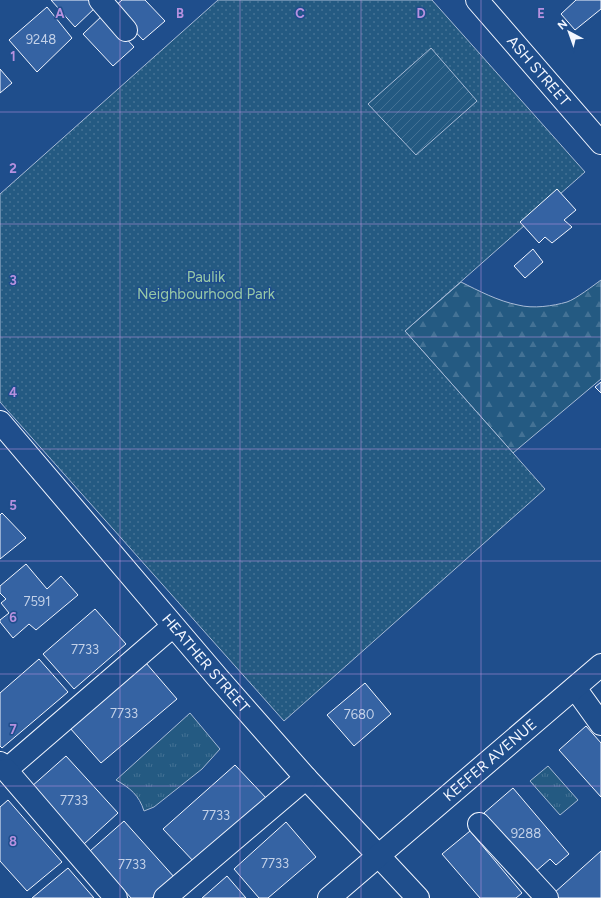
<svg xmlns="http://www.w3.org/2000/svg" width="601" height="898" font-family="Figtree,sans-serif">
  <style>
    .grass { fill: url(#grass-tufts); stroke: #a8bbd7 }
    .forest { fill: url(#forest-firs); stroke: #a8bbd7 }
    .park { fill: url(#park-dots); stroke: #a8bbd7 }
    .garden { fill: url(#garden-furrows); stroke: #a8bbd7 }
    .building { fill: #3563a3; stroke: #f2f6ff }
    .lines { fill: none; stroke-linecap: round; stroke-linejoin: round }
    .minor-casing { stroke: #f2f6ff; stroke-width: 24 }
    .minor { stroke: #1f4e8c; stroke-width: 22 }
    .grid { fill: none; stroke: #b691df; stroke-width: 1; stroke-opacity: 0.55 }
    .labels { text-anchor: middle; stroke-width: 3; stroke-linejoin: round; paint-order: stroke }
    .number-label { font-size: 13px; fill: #c3d1e8 }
    .street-label { font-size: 15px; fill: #f2f6ff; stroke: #1f4e8c }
    .park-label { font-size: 15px; fill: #97c8a6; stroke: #1f4e8c }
    .grid-label { font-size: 13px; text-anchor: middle; font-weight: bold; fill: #b691df; stroke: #1f4e8c; stroke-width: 3; stroke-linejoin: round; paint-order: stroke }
  </style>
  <defs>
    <pattern id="grass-tufts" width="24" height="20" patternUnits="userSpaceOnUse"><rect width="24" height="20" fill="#245a82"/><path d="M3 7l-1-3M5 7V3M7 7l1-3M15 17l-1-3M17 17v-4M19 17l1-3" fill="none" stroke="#447295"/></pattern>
    <pattern id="forest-firs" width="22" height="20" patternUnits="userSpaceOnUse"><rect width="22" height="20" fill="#245a82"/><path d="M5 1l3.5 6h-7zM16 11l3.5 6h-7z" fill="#447295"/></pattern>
    <pattern id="park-dots" width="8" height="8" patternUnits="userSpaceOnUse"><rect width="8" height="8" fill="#245a82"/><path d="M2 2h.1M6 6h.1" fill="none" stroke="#447295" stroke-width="1.8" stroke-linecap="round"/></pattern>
    <pattern id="garden-furrows" width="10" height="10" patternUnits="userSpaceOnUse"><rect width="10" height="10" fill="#245a82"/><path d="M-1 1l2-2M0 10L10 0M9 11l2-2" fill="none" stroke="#447295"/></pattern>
  </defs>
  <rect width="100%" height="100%" fill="#1f4e8c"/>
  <g class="grass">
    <path d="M190,713L220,749L202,769L154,807L144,811C139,795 130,788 116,780Z"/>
    <polygon points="548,766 578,800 560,815 530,781"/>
  </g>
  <path class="forest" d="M601,280V379L513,453L405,331L461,282C479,291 498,301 518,305C533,309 553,306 567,302C576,299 594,285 601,280Z"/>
  <polygon class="park" points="218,0 432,0 585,172 405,331 545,489 284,721 0,402 0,194"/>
  <polygon class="garden" points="431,48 477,101 416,155 368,104"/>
  <g class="building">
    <polygon points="51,0 90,0 96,7 75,27"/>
    <polygon points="122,0 145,0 165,21 143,40 113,8"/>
    <polygon points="576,0 601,0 601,9 575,30 561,14"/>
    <polygon points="47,7 72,38 37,72 9,40"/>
    <polygon points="104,14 134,47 113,66 83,34"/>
    <polygon points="0,69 12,83 0,93"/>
    <polygon points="557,189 576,210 564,220 572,227 552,243 545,237 539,243 520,222"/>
    <polygon points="533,249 543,262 525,278 514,266"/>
    <polygon points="601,382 601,393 595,387"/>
    <polygon points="2,513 26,538 0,559 0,515"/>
    <polygon points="26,564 47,589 61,576 78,595 36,630 29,624 13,638 0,622 0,620 9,613 1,603 6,599 0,593 0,586"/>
    <polygon points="95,609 126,644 74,689 43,654"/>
    <polygon points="39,659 68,692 2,748 0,746 0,693"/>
    <polygon points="146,663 177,699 101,763 70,728"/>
    <polygon points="365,683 391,714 354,746 327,715"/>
    <polygon points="586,726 601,743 601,797 559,750"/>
    <polygon points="66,756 118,813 84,844 31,787"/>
    <polygon points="235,765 268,800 196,864 163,829"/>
    <polygon points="513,788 569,854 556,865 550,859 535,872 484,813"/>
    <polygon points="8,800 62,862 27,891 0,861 0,807"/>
    <polygon points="124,821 175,878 152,898 131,898 90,851"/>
    <polygon points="286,822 316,857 268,898 259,898 234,869"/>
    <polygon points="470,831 522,893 516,898 480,898 442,854"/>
    <polygon points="601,851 601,898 558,898 554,893"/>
    <polygon points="68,868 94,898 32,898"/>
    <polygon points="227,876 246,898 202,898"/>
  </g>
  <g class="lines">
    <defs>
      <g id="minor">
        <polyline points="100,0 126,30"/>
        <path id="s1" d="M477,0L601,143"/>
        <path id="s2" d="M0,422L218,678L306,778L418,898"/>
        <polyline points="575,688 601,724"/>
        <polyline points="0,763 6,770 173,626"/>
        <polyline points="6,770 116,898"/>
        <polyline points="479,824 547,898"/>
        <polyline points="165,898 306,778"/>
        <path id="s3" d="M329,898L601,665"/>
      </g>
    </defs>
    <use href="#minor" class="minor-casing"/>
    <use href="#minor" class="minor"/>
  </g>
  <path class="grid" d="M120,0V898M240,0V898M361,0V898M481,0V898M0,112H601M0,224H601M0,337H601M0,449H601M0,561H601M0,674H601M0,786H601"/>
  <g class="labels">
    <g class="number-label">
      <text x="41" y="44">9248</text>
      <text x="37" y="606">7591</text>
      <text x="85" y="654">7733</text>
      <text x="124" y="718">7733</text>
      <text x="359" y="719">7680</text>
      <text x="74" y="805">7733</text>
      <text x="216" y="820">7733</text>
      <text x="526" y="838">9288</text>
      <text x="275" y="868">7733</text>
      <text x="132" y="869">7733</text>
    </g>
    <g class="street-label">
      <text dy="5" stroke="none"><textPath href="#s1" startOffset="94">ASH STREET</textPath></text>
      <text dy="5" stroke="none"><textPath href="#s2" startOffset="317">HEATHER STREET</textPath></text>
      <text dy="5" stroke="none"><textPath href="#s3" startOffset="212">KEEFER AVENUE</textPath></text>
    </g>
    <g class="park-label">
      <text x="206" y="282">Paulik<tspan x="206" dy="17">Neighbourhood Park</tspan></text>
    </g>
  </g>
  <g class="grid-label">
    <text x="60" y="18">A</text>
    <text x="180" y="18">B</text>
    <text x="300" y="18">C</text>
    <text x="421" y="18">D</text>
    <text x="541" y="18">E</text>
    <text x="13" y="61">1</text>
    <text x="13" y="173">2</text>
    <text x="13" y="285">3</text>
    <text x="13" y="397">4</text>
    <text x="13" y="510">5</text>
    <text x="13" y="622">6</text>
    <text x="13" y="734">7</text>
    <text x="13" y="846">8</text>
  </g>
  <g transform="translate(569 32) rotate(319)" stroke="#1f4e8c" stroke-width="3" paint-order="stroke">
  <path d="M0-3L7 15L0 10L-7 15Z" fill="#f2f6ff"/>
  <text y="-6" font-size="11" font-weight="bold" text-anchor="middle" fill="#f2f6ff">N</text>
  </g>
</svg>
